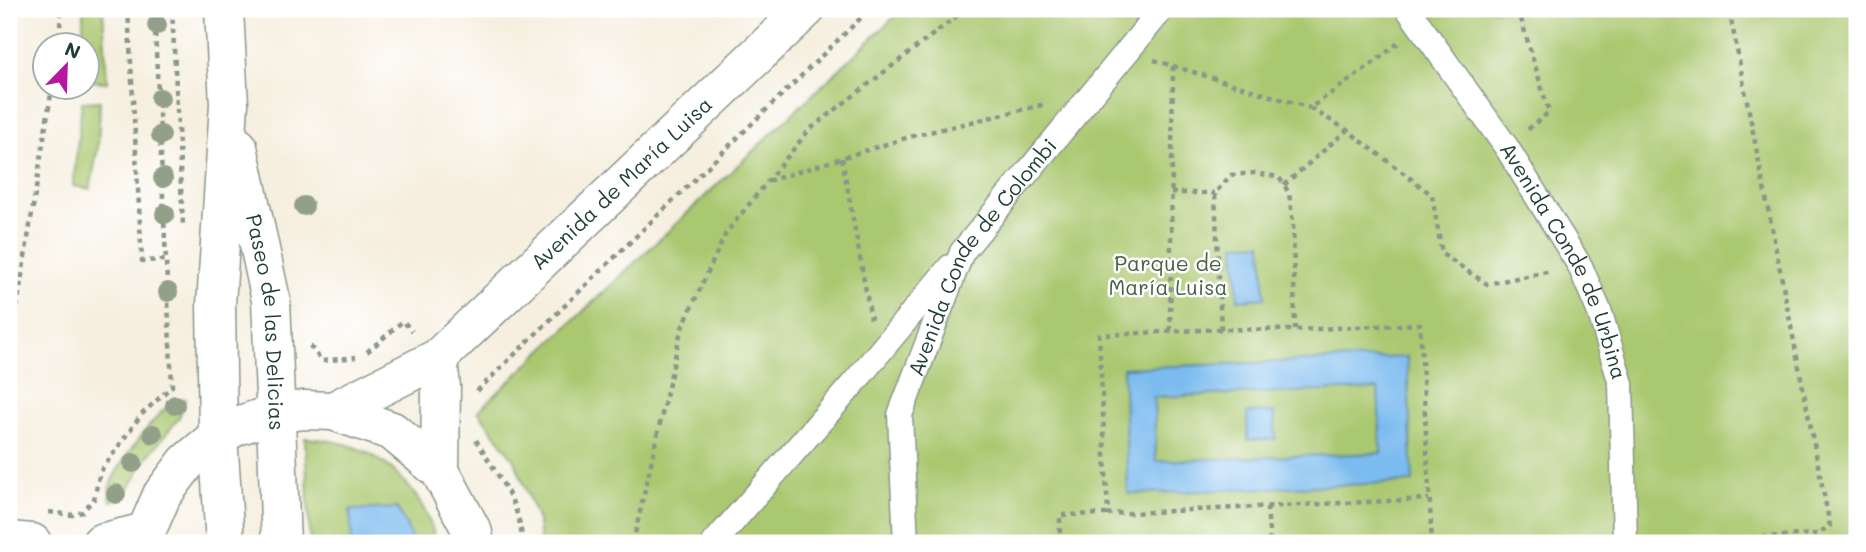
<svg xmlns="http://www.w3.org/2000/svg" width="1866" height="552" font-family="Mali,sans-serif">
  <style>
    .green { fill: #aac86f; stroke: #648252; stroke-width: 2 }
    .water { fill: #7bbbef; stroke: #4d7c92; stroke-width: 2; fill-rule: evenodd }
    .lines { fill: none; stroke-linecap: round; stroke-linejoin: round }
    .street-casing { stroke: #8a968a; stroke-width: 27 }
    .primary-casing { stroke: #8a968a; stroke-width: 41 }
    .path { stroke: #8a968a; stroke-width: 4.5; stroke-dasharray: 5 5; stroke-linecap: butt }
    .street { stroke: #fff; stroke-width: 24 }
    .primary { stroke: #fff; stroke-width: 38 }
    .tree { fill: #93a089 }
    .labels { text-anchor: middle; stroke-width: 5; stroke-linejoin: round; paint-order: stroke }
    .street-label { font-size: 21px; fill: #1f3d34; stroke: #fff }
    .park-label { font-size: 21px; fill: #426043; stroke: #fff }
  </style>
  <rect width="100%" height="100%" fill="#fff"/>
  <filter id="ink" filterUnits="userSpaceOnUse"><feTurbulence type="fractalNoise" baseFrequency=".0143" numOctaves="2"/><feDisplacementMap in="SourceGraphic" scale="14" xChannelSelector="R" yChannelSelector="G"/><feConvolveMatrix kernelMatrix="1 2 1 2 8 2 1 2 1" color-interpolation-filters="sRGB"/></filter>
  <filter id="wash" filterUnits="userSpaceOnUse"><feTurbulence type="fractalNoise" baseFrequency=".00686" numOctaves="4" result="noise"/><feDisplacementMap in="SourceGraphic" scale="28" xChannelSelector="R" yChannelSelector="G"/><feGaussianBlur stdDeviation="1.57" result="paint"/><feColorMatrix in="noise" values="0 0 0 0 0 0 0 0 0 0 0 0 0 0 0 0 0 1.4 0 .05"/><feComposite in="paint" operator="in"/></filter>
  <g filter="url(#wash)">
    <rect width="100%" height="100%" fill="#f6efdf"/>
    <g class="green">
      <polygon points="83,9 103,9 107,82 88,81 88,46 83,45"/>
      <polygon points="903,9 1857,9 1857,543 540,543 538,521 515,461 478,411"/>
      <polygon points="100,101 98,147 90,189 73,186 82,102"/>
      <path d="M185,399L179,418L148,456L128,490L119,499L111,502C110,497 108,491 110,486C117,466 156,412 175,401C179,399 181,399 185,399Z"/>
      <path d="M305,438C322,439 338,441 354,447C396,463 427,500 436,543H310Z"/>
    </g>
    <g class="water">
      <polygon points="1262,243 1265,298 1238,300 1235,244"/>
      <path d="M1407,357L1413,482L1128,494L1123,368ZM1378,389L1381,453L1156,461L1154,397Z"/>
      <polygon points="1274,412 1276,439 1248,440 1247,413"/>
      <polygon points="397,508 406,525 413,543 352,543 350,510"/>
    </g>
  </g>
  <g filter="url(#ink)">
    <g class="lines">
      <defs>
        <g id="street">
          <path id="s1" d="M1408,9L1507,148L1580,266L1600,313L1621,384L1625,543"/>
          <polyline points="714,543 853,384 950,267"/>
          <path id="s2" d="M906,543L900,415L962,252L1162,9"/>
        </g>
        <g id="primary">
          <polyline points="224,9 229,104 216,305 218,436 225,543"/>
          <path id="s3" d="M238,147L271,300L281,543"/>
          <polyline points="438,358 441,387 440,471"/>
          <path id="s4" d="M333,411L438,358L806,9"/>
          <polyline points="9,541 32,543"/>
          <polyline points="101,543 146,532"/>
          <polyline points="144,543 146,532 162,495 187,462 218,436 237,426 276,413 304,410 333,411 392,431 440,471 473,533 475,543"/>
        </g>
      </defs>
      <use href="#street" class="street-casing"/>
      <use href="#primary" class="primary-casing"/>
      <g class="path">
        <polyline points="128,9 142,261 166,260"/>
        <polyline points="172,9 183,225"/>
        <polyline points="1518,9 1549,112 1526,131"/>
        <polyline points="1398,43 1372,64 1310,108 1347,130 1432,195 1442,254 1487,284 1552,271"/>
        <polyline points="59,46 61,9"/>
        <polyline points="1154,60 1310,108"/>
        <polyline points="842,158 871,319"/>
        <polyline points="768,181 909,137 1046,104"/>
        <polyline points="1284,185 1347,130"/>
        <polyline points="1171,193 1215,193"/>
        <polyline points="1221,329 1099,335 1108,514 1429,499"/>
        <polyline points="1295,330 1293,224 1289,193 1279,177 1255,173 1231,175 1215,193 1221,329 1295,330 1420,324 1432,543"/>
        <polyline points="1170,331 1173,66"/>
        <polyline points="310,346 322,361 356,357"/>
        <polyline points="367,352 403,321 412,331"/>
        <polyline points="9,357 52,88"/>
        <polyline points="477,391 870,9"/>
        <path d="M476,440C495,472 522,505 522,543"/>
        <polyline points="1267,507 1270,543"/>
        <polyline points="49,512 72,515 82,512 94,499 100,472 141,415 172,386 154,9"/>
        <polyline points="633,543 681,330 726,233 809,130 966,9"/>
        <polyline points="1060,543 1060,515 1108,514"/>
        <polyline points="1652,543 1817,534 1830,526 1729,9"/>
      </g>
      <use href="#street" class="street"/>
      <use href="#primary" class="primary"/>
    </g>
    <g class="tree">
      <circle cx="157" cy="25" r="10"/>
      <circle cx="160" cy="98" r="10"/>
      <circle cx="161" cy="135" r="10"/>
      <circle cx="163" cy="178" r="10"/>
      <circle cx="304" cy="206" r="10"/>
      <circle cx="165" cy="214" r="10"/>
      <circle cx="168" cy="292" r="10"/>
      <circle cx="175" cy="405" r="10"/>
      <circle cx="153" cy="434" r="10"/>
      <circle cx="133" cy="463" r="10"/>
      <circle cx="116" cy="494" r="10"/>
    </g>
  </g>
  <g class="labels">
    <g class="street-label">
      <text dy="7" stroke="none"><textPath href="#s4" startOffset="371">Avenida de María Luisa</textPath></text>
      <text dy="7" stroke="none"><textPath href="#s2" startOffset="308">Avenida Conde de Colombi</textPath></text>
      <text dy="7" stroke="none"><textPath href="#s1" startOffset="298">Avenida Conde de Urbina</textPath></text>
      <text dy="7" stroke="none"><textPath href="#s3" startOffset="178">Paseo de las Delicias</textPath></text>
    </g>
    <g class="park-label">
      <text x="1168" y="271">Parque de<tspan x="1168" dy="24">María Luisa</tspan></text>
    </g>
  </g>
  <rect width="1866" height="552" fill="none" stroke="#fff" stroke-width="35"/>
  <g transform="translate(66 66) rotate(23)"><circle r="33" fill="#ffffff" stroke="#a5b1ae" stroke-width="2"/>
  <path d="M0-5L12 26L0 18L-12 26Z" fill="#b5179e"/>
  <text y="-10" font-size="19" font-weight="bold" text-anchor="middle" fill="#1f3d34">N</text>
  </g>
</svg>
